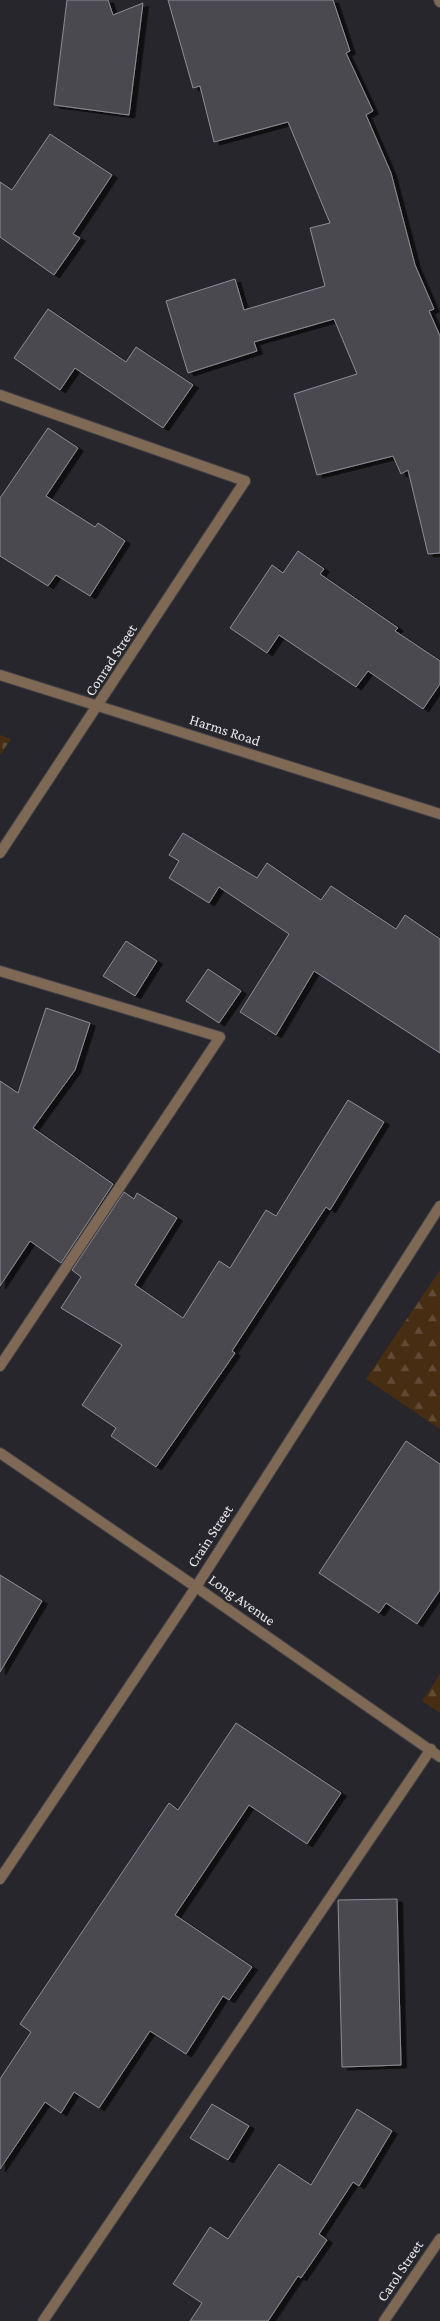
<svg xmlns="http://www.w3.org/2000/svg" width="440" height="2321" font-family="'Crimson Pro',serif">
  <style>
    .forest { fill: url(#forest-firs) }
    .cemetery { fill: url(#cemetery-stones) }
    .building { fill: #494a50; stroke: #8d8e95; filter: url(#shadow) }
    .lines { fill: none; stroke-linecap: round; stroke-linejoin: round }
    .service-casing { stroke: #414147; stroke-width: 12 }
    .minor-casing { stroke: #414147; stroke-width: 12 }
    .tertiary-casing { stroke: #414147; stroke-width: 12 }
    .service { stroke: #7f6955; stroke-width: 10 }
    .minor { stroke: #7f6955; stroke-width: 10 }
    .tertiary { stroke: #7f6955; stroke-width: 10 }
    .labels { text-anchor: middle; stroke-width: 5; stroke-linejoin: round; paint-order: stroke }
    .street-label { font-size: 15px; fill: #e8e8ec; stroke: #26262c }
  </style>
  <defs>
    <pattern id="forest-firs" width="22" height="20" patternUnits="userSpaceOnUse" patternTransform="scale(1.25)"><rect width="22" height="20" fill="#472d12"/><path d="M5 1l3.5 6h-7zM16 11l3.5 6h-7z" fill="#624b35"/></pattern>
    <pattern id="cemetery-stones" width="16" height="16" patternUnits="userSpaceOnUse" patternTransform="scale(1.25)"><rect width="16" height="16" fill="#472d12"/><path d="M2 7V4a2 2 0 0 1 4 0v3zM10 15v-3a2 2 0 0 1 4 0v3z" fill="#624b35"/></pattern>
    <filter id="shadow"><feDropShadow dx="5.5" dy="3" stdDeviation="0" flood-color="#0009"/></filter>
  </defs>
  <rect width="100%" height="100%" fill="#26262c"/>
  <g class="forest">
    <polygon points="440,1270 440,1429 366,1379"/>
    <polygon points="440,1674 440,1713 422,1701"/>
  </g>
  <polygon class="cemetery" points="0,735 11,739 0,755"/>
  <g class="building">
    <polygon points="67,0 108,0 113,15 143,3 129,115 54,105"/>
    <polygon points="168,0 333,0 350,51 346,53 373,111 366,115 391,173 415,265 434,309 429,311 440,336 440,553 428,554 408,470 401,474 393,456 317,475 294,394 357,374 334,319 254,342 257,351 188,373 166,301 235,279 244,310 325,286 310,228 330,223 288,122 214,142 200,86 193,88"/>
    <polygon points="50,134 112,175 73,234 80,238 54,275 0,237 0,182 12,190"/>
    <polygon points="48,309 126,362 136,347 193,385 163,428 75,368 60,390 14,358"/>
    <polygon points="48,428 78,448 46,496 95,527 98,523 125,541 90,596 56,575 48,586 0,556 0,498"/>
    <polygon points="298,551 324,569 320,574 398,628 395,631 440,661 440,684 423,709 368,671 356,687 279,635 267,653 230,628 272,565 283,573"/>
    <polygon points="183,833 257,878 267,863 321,900 331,886 396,929 405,915 440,939 440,1053 314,971 276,1035 240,1012 289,934 219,887 209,903 169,878 179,861 169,855"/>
    <polygon points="126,941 157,961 135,996 103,976"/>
    <polygon points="208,969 241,991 219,1023 186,1001"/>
    <polygon points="46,1008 90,1023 75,1070 33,1128 113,1184 61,1263 30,1241 0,1286 0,1081 18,1093"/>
    <polygon points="348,1100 384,1122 330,1210 326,1207 232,1351 235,1353 156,1467 111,1436 116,1428 82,1405 122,1345 61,1308 81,1277 72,1270 124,1192 134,1199 137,1193 177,1218 135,1285 183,1318 219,1261 230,1268 266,1210 276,1216"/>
    <polygon points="406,1441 440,1464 440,1590 417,1624 386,1603 379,1613 319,1573"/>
    <polygon points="0,1575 42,1601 0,1672"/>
    <polygon points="236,1723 341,1793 307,1844 249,1805 175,1915 252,1967 229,2000 223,1996 186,2054 150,2031 99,2108 74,2092 61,2113 45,2102 0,2169 0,2079 31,2032 20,2024 169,1803 178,1810"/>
    <polygon points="397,1899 401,2065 342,2067 338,1900"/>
    <polygon points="212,2104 249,2126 228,2160 190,2138"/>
    <polygon points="357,2109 392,2131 359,2186 353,2182 319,2234 327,2240 301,2278 298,2276 268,2321 190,2321 202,2303 173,2284 210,2227 228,2239 279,2164 311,2185"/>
  </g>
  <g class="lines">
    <defs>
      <g id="service">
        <polyline points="0,395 245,481"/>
        <polyline points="0,971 220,1037 0,1366"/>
        <polyline points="43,2321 431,1749"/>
      </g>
      <g id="minor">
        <polyline points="0,675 440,814"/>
        <polyline points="0,853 245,481"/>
        <polyline points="0,1453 196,1587 0,1879"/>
      </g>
      <g id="tertiary">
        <polyline points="439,0 440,2"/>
        <polyline points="440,1206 196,1587 440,1757"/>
        <polyline points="384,2321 440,2239"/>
      </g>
    </defs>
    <use href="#service" class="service-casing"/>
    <use href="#minor" class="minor-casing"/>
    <use href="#tertiary" class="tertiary-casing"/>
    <use href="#service" class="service"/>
    <use href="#minor" class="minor"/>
    <use href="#tertiary" class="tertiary"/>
  </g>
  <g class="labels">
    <g class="street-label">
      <text transform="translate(111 660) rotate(-57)" y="5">Conrad Street</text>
      <text transform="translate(225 730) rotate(18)" y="5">Harms Road</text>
      <text transform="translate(210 1536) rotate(-57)" y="5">Crain Street</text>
      <text transform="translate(242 1600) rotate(35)" y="5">Long Avenue</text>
      <text transform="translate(400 2271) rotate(-56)" y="5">Carol Street</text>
    </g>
  </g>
</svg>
